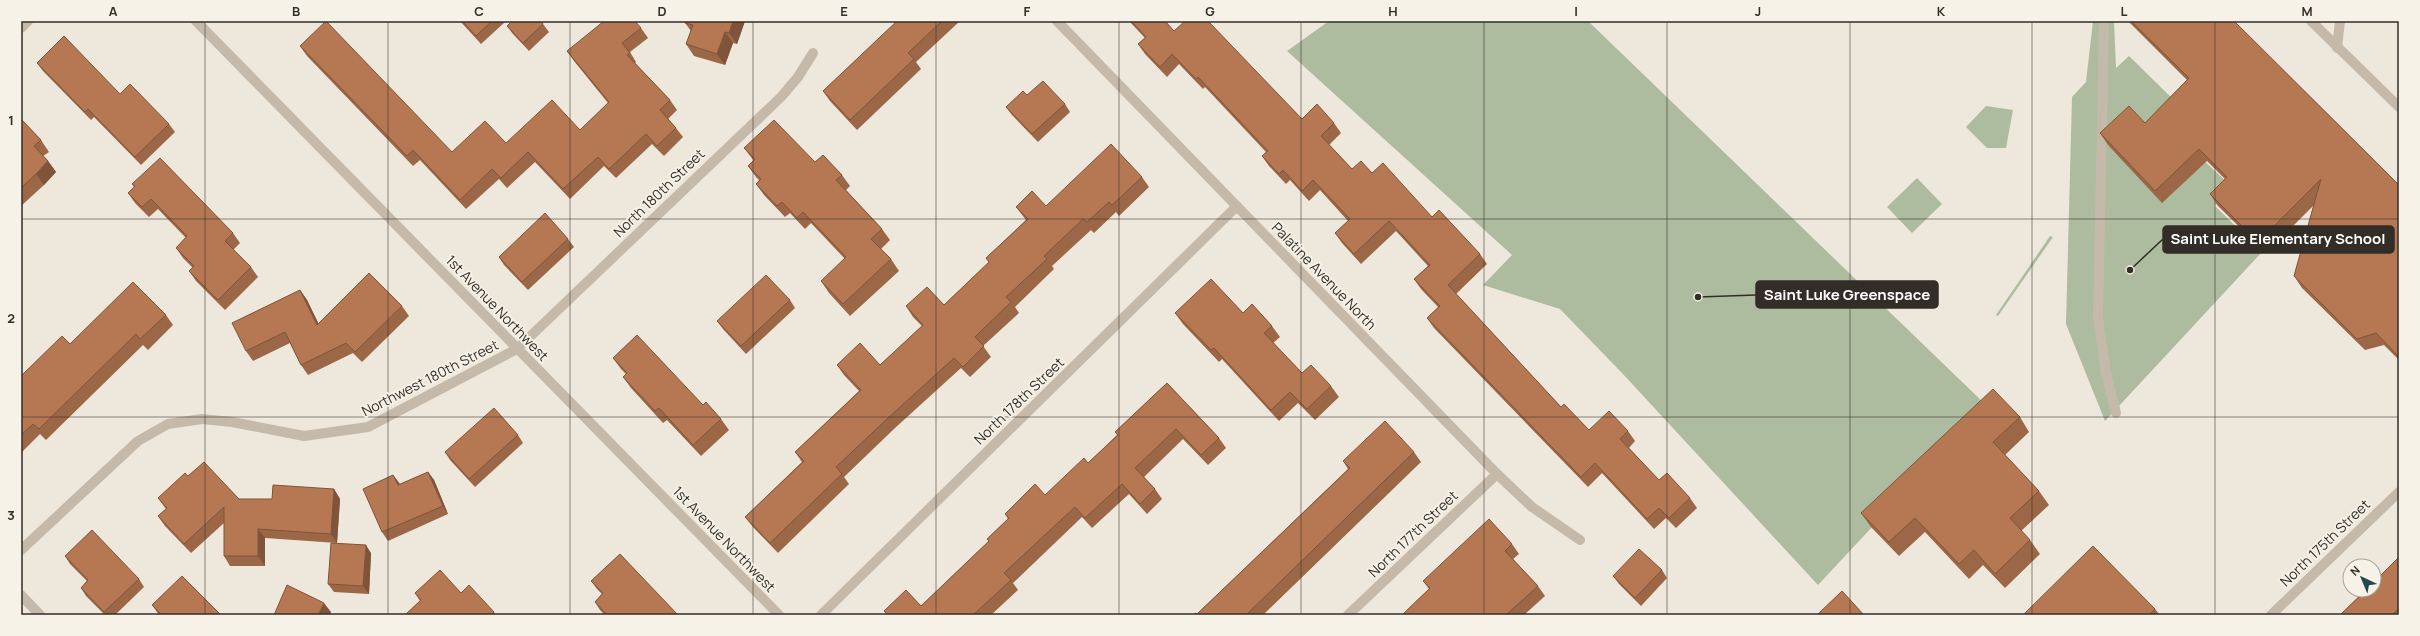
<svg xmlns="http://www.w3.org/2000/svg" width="2420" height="636" font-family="Manrope,sans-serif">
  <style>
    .green { fill: #adbb9e }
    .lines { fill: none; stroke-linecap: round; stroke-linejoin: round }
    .minor { stroke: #c5baaa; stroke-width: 10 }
    .wall { fill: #9c6747 }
    .shaded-wall { fill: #7f543a }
    .building { fill: #b57853; stroke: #7f543a }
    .grid { fill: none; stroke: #332d28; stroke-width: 1; stroke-opacity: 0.55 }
    .labels { text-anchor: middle; stroke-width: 3.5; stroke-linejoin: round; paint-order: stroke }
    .street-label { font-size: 14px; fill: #332d28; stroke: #f7f2e8 }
    .leader { fill: none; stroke: #332d28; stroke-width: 1.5 }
    .callout-dot { fill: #332d28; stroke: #f7f2e8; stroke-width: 1.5 }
    .callout { fill: #332d28; stroke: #332d28; stroke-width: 1.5 }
    .callout-label { font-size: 15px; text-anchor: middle; font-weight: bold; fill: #fff }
    .neatline { fill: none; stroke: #332d28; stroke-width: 1.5 }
    .grid-label { font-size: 13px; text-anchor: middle; font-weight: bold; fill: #332d28 }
  </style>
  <rect width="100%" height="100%" fill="#eee8dc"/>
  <g class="green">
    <polygon points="1329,21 1588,21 1986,405 1818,585 1622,373 1560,309 1483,285 1512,255 1287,51"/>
    <polygon points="2093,21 2114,21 2116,68 2129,56 2179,105 2164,123 2232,187 2215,206 2262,252 2105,421 2066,324 2072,97 2086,82"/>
    <polygon points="1986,106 2013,110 2006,148 1987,148 1966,127"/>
    <polygon points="1917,178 1942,204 1912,233 1887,207"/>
    <polygon points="2050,236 2053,237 1998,316 1996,315"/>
  </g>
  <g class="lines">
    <g class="minor">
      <polyline points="196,21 779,615"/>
      <polyline points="1057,21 1497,474 1532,507 1580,540"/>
      <polyline points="2104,21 2098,318 2106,373 2116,413"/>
      <polyline points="2311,21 2399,107"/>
      <polyline points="21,28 28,21"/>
      <polyline points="2337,48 2340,21"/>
      <polyline points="21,550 138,441 168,424 202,419 232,422 304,436 368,427 517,349 781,97 798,77 813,53"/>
      <polyline points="21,595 40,615"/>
      <polyline points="821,615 1237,206"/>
      <polyline points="1348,615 1497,474"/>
      <polyline points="2271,615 2399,492"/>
    </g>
  </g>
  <g class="wall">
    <polygon points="460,21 504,21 505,22 481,44"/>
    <polygon points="745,21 737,44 733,43 725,65 694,56 686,44 691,31 685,23"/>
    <polygon points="894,21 960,21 916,62 921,69 857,130 830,101 823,91 896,23"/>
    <polygon points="1129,21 1165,21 1174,31 1302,119 1334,123 1341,133 1329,145 1352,169 1372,173 1432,217 1480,254 1487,264 1456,294 1561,407 1589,430 1628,431 1635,441 1629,448 1659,480 1690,498 1697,508 1676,528 1666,518 1654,529 1602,473 1588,487 1434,328 1427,318 1438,307 1421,289 1414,279 1428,266 1396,231 1361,264 1342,243 1335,233 1348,221 1320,190 1309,201 1290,180 1286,184 1269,166 1262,156 1266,152 1205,87 1203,89 1179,64 1167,77 1145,54 1138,44 1145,38"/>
    <polygon points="2128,21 2234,21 2399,185 2399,360 2384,345 2365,350 2302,288 2294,276 2314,205 2266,253 2218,206 2210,194 2225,179 2207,161 2162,203 2108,145 2100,133 2145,123 2187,80"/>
    <polygon points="543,24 549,32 529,51 513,34 507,26"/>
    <polygon points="641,28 648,38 630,52 636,62 635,63 670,100 677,110 668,119 676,128 683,137 664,156 652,144 616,178 604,166 570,199 535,162 507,188 499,179 466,209 420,160 413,166 307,56 300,46 452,152 506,143 580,130 608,103 574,61 567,51"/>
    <polygon points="37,63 120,94 169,124 175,132 141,165 94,117 91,120 43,71"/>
    <polygon points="1027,95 1065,104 1070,112 1038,142 1012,115 1006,107"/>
    <polygon points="21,119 41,140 49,152 43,156 48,161 56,172 44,185 21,206"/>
    <polygon points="744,148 815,162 842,175 850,186 846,190 882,229 890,240 881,249 891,259 899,271 850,316 829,293 821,281 845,259 811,223 805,229 790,213 785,217 764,195 756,184 759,180 756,177 748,166 754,161"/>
    <polygon points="1142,177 1149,187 1119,216 1116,212 1094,233 1091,230 1052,266 1054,269 1015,307 1019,313 983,346 991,357 970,377 961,368 895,428 844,477 849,484 778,553 753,527 745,517 802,462 795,452 859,391 844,375 837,365 880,365 922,326 913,317 906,306 944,305 989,262 986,258 1026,220 1016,207 1046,206"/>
    <polygon points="132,184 233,233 240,243 233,250 251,267 258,277 225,310 196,281 189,271 193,268 183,258 176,248 186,238 158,209 149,217 135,203 128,193 134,187"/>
    <polygon points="568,239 574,247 528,290 504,265 499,257"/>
    <polygon points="300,290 307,300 318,323 402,306 409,316 362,362 353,353 308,375 301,365 290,343 253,361 246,351"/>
    <polygon points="790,300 795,308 746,354 723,329 717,321"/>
    <polygon points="1175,313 1243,313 1272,326 1280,337 1273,343 1302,373 1331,386 1339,397 1315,420 1298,403 1279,421 1222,359 1219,362 1183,324"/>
    <polygon points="166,315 173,325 148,350 143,345 46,440 40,434 21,453 21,376 70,344"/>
    <polygon points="613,358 703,405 721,419 729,430 701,456 667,420 663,423 631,388 623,377 626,374 621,369"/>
    <polygon points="1167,383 1219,438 1226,448 1208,465 1183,439 1144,477 1155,489 1162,499 1147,514 1129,494 1092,528 1082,517 1013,583 1018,590 991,615 887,615 884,611 921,606 989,541 987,539 1008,519 1005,514 1045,495 1088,463 1117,435 1115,432"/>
    <polygon points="2020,417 2029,432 2005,455 2039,491 2049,505 2021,531 2030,540 2040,554 2005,588 1983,565 1969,579 1925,532 1899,556 1871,527 1861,513"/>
    <polygon points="518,435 523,443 475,487 450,460 445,452"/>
    <polygon points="1414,452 1421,462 1263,615 1193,615 1197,614 1348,469 1343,461"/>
    <polygon points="428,472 434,480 448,514 388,541 382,532 393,475 400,484"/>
    <polygon points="188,476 239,499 272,499 334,489 340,499 337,543 265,538 265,566 230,566 224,556 224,523 191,553 165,526 158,516 166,509 158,498"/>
    <polygon points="1512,544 1519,554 1513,559 1538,586 1545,596 1524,615 1402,615 1429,589 1423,581"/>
    <polygon points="371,553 369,594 334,592 328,584"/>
    <polygon points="65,556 139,579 144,587 115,615 105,615 86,596 81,588 87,581 70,564"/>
    <polygon points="2399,557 2399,615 2340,615"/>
    <polygon points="1662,570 1667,578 1641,606 1619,584 1613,576"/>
    <polygon points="591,581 678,615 605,615 600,610 595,602 602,594 597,589"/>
    <polygon points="415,593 461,593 494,612 496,615 405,615 420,601"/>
    <polygon points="152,605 221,615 159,615"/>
    <polygon points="2155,609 2160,615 2023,615"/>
  </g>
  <g class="shaded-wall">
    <polygon points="733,21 745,21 737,44 729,33"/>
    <polygon points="725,32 733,43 725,65 717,54"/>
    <polygon points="48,161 56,172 44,185 36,174"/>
    <polygon points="300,290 307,300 324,335 317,325"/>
    <polygon points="428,472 434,480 448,514 443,506"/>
    <polygon points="393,475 399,483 403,493 398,485"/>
    <polygon points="334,489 340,499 337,543 331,534"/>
    <polygon points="258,529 265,538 265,566 258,556"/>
    <polygon points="366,545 371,553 369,594 363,586"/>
    <polygon points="324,603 331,612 330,615 318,615"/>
  </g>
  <g class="building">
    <polygon points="326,21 452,152 485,121 506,143 552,100 580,130 609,102 567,51 604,21 635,21 641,28 622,43 630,53 627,55 670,100 660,110 676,128 657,146 646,134 609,169 598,157 563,189 528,152 501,178 492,169 460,200 413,150 407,156 300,46"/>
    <polygon points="462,21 492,21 476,36"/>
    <polygon points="512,21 541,21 543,24 523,43 507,26"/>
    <polygon points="685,21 733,21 729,33 725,32 717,54 686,44 693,25 685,23"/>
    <polygon points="897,21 942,21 908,53 914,59 850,120 823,91"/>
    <polygon points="1131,21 1165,21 1174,31 1185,21 1208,21 1302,119 1317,104 1334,123 1321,136 1352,169 1361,161 1372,173 1383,163 1432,217 1439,210 1480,254 1448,285 1561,407 1564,404 1589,430 1609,411 1628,431 1620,439 1659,480 1667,473 1690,498 1669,518 1659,508 1647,519 1595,463 1581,477 1427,318 1440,306 1414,279 1430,265 1389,221 1354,254 1335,233 1350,219 1313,180 1302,191 1283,170 1279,174 1262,156 1268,151 1198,77 1196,79 1172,54 1160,67 1138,44 1146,37"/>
    <polygon points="2131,21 2234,21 2399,185 2399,357 2376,333 2357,339 2294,276 2321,179 2258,242 2210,194 2227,177 2199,149 2155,191 2100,133 2129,106 2145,123 2189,78"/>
    <polygon points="64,36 120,94 130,84 169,124 135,157 88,109 85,112 37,63"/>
    <polygon points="1043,81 1065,104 1032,134 1006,107 1023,91 1027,95"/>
    <polygon points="21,119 41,140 34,146 48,161 36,174 21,188"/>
    <polygon points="774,120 815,162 823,155 842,175 836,180 882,229 871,239 891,259 843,304 821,281 846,257 803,212 797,218 782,202 777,206 756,184 761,179 748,166 755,159 744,148"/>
    <polygon points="1111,144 1142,177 1112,205 1109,202 1087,222 1083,219 1044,256 1047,259 1006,297 1011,302 975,337 984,346 963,367 954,358 888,418 836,467 842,474 770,543 745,517 804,461 795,452 861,390 837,365 860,343 880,365 923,325 906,306 927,287 944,305 989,262 986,258 1028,219 1016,207 1032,191 1046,206"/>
    <polygon points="160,158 233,233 225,241 251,267 218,300 189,271 194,266 176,248 187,236 151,199 142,207 128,193 135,186 132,184"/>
    <polygon points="545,213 568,239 522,282 499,257"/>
    <polygon points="369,273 402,306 355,352 346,343 301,365 285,332 246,351 232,323 300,290 317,325"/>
    <polygon points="766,275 790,300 741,346 717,321"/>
    <polygon points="1211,279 1243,313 1252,304 1272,326 1264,333 1302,373 1311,365 1331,386 1307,409 1290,392 1271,410 1214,348 1211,350 1175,313"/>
    <polygon points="133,282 166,315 140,339 136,334 39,429 33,424 21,435 21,376 62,336 70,344"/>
    <polygon points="637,335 703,405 706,402 721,419 693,445 659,408 655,411 623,377 627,373 613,358"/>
    <polygon points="1167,383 1219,438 1201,455 1176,429 1135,468 1155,489 1140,504 1122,484 1085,518 1075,507 1004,573 1011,580 973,615 888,615 884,611 906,590 921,606 989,541 987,539 1009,518 1005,514 1035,484 1045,495 1084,458 1088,463 1118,435 1115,432"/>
    <polygon points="1993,389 2020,417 1993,442 2039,491 2010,518 2030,540 1995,574 1974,550 1959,564 1915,518 1889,542 1861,513"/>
    <polygon points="494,408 518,435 469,479 445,452"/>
    <polygon points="1385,421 1414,452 1246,615 1193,615 1196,613 1197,614 1350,468 1343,461"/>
    <polygon points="204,462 239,499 272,499 273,485 334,489 331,534 258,529 258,556 224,556 224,507 184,544 158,516 167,508 158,498 185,473 188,476"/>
    <polygon points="428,472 443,506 382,532 363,489 393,475 398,485"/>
    <polygon points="1489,519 1512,544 1505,551 1538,586 1506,615 1402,615 1430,588 1423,581"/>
    <polygon points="92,530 139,579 104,612 81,588 88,580 65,556"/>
    <polygon points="331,543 366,545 363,586 328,584"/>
    <polygon points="2093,546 2155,609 2149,615 2023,615"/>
    <polygon points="1639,549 1662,570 1635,598 1613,576"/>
    <polygon points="620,554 678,615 607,615 595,602 603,593 591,581"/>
    <polygon points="2399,557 2399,608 2392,615 2340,615 2366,590 2374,590 2374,582"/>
    <polygon points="440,570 461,593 469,585 494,612 491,615 405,615 421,600 415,593"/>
    <polygon points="182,576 221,615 162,615 152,605"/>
    <polygon points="287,585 324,603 318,615 274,615"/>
    <polygon points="1842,591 1864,615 1817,615"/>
  </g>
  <path class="grid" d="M205,21V615M388,21V615M570,21V615M753,21V615M936,21V615M1119,21V615M1301,21V615M1484,21V615M1667,21V615M1850,21V615M2032,21V615M2215,21V615M21,219H2399M21,417H2399"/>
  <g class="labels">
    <g class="street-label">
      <text transform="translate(659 193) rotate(-44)" y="5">North 180th Street</text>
      <text transform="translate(1324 276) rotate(46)" y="5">Palatine Avenue North</text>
      <text transform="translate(497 308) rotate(46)" y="5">1st Avenue Northwest</text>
      <text transform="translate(430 378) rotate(-27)" y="5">Northwest 180th Street</text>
      <text transform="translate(1019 401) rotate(-44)" y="5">North 178th Street</text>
      <text transform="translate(1413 534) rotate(-44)" y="5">North 177th Street</text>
      <text transform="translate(724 539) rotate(46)" y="5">1st Avenue Northwest</text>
      <text transform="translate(2325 543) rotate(-44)" y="5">North 175th Street</text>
    </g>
  </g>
  <path class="leader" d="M2130 270L2163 239M1698 297L1756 295"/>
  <g class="callout-dot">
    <circle cx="2130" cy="270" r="4"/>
    <circle cx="1698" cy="297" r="4"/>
  </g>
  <g class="callout">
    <rect x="2163" y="226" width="231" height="27" rx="4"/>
    <rect x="1756" y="281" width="182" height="27" rx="4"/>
  </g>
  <g class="callout-label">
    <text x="2278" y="244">Saint Luke Elementary School</text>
    <text x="1847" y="300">Saint Luke Greenspace</text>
  </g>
  <rect width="2420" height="636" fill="none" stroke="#f7f2e8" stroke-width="44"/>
  <g transform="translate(2362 578) rotate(316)"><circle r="19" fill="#f7f2e8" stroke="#a9a39b"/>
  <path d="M0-3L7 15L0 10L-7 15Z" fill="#23464f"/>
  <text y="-6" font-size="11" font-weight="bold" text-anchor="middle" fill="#332d28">N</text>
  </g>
  <rect x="22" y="22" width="2376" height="592" class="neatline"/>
  <g class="grid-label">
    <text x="113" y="16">A</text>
    <text x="296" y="16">B</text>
    <text x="479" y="16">C</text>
    <text x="662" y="16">D</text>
    <text x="844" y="16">E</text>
    <text x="1027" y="16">F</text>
    <text x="1210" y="16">G</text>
    <text x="1393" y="16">H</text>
    <text x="1576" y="16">I</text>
    <text x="1758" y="16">J</text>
    <text x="1941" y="16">K</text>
    <text x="2124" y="16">L</text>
    <text x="2307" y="16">M</text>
    <text x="11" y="125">1</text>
    <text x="11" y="323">2</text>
    <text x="11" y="520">3</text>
  </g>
</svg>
